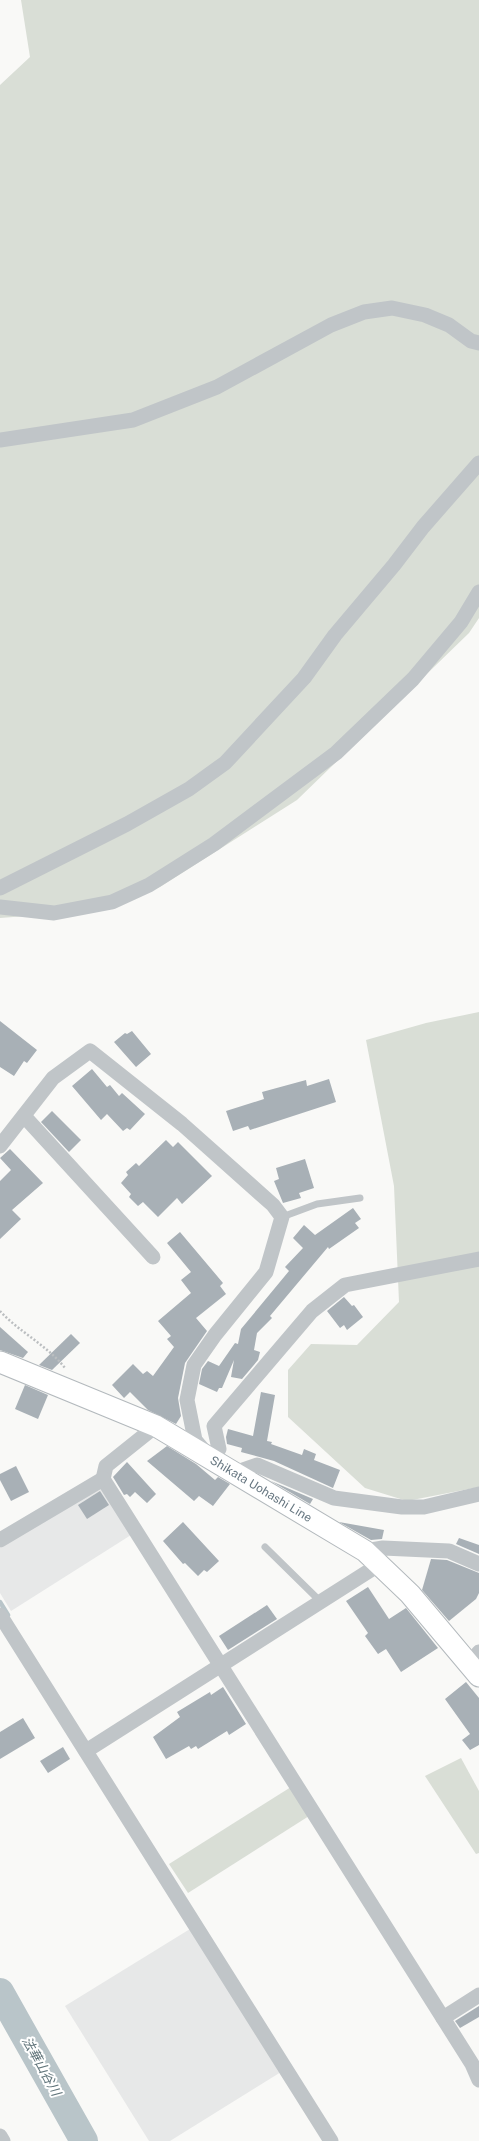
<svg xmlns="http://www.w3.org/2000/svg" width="479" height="2141" font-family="'Public Sans','Noto Sans JP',sans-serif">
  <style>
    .built { fill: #e7e8e8 }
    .green { fill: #d9ded6 }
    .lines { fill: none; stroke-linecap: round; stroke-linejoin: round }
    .stream { stroke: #b9c5c9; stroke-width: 4.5 }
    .river { stroke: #b9c5c9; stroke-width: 28 }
    .building { fill: #a8b0b6 }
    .secondary-casing { stroke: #b3b9bd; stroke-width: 23 }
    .path { stroke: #bbbec0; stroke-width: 2.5; stroke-dasharray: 2 2; stroke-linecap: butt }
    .service { stroke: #c0c5c8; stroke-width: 7 }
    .minor { stroke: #c0c5c8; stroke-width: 15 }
    .secondary { stroke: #fff; stroke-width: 21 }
    .labels { text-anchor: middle; stroke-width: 4; stroke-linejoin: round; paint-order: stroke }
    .street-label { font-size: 12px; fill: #667680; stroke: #fff }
    .water-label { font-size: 13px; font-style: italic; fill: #60747a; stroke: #fff }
  </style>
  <rect width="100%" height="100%" fill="#f9f9f7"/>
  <g class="built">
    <polygon points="97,1488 103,1489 131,1535 11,1611 0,1593 0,1548"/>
    <polygon points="190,1929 281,2072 170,2141 149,2141 65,2006"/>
  </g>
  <g class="green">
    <polygon points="21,0 479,0 479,618 469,633 297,800 160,887 106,910 0,918 0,85 30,57"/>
    <polygon points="479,1012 479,1487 407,1501 365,1488 288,1417 288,1370 311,1344 357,1345 399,1302 394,1186 366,1040 426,1023"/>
    <polygon points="461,1758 479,1791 479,1853 476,1854 425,1776"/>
    <polygon points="291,1787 309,1816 188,1893 169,1864"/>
  </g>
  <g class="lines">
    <polyline class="stream" points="0,1602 8,1615"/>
    <polyline class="river" points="0,1992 84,2141"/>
  </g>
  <g class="building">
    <polygon points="0,1021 37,1050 27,1063 24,1061 14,1076 0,1067"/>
    <polygon points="132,1031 151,1054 136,1067 114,1042 125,1033 127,1034"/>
    <polygon points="92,1069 107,1087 110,1085 119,1096 122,1093 145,1114 130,1130 127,1128 123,1131 107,1114 101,1120 72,1086"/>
    <polygon points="329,1079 336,1102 250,1130 248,1126 233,1131 226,1111 264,1099 262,1092 306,1080 307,1086"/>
    <polygon points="52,1111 81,1140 69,1152 41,1122"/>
    <polygon points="166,1140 173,1147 178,1142 212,1176 182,1204 177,1198 158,1217 143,1202 138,1206 129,1197 131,1194 121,1183 128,1175 126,1172 136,1163 139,1166"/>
    <polygon points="10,1149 43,1183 12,1210 21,1219 0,1239 0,1181 11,1170 0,1158"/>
    <polygon points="305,1159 314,1188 299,1193 301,1198 283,1203 274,1181 279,1179 276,1168"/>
    <polygon points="353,1208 361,1219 355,1223 359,1228 329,1249 328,1247 270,1316 272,1318 257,1333 254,1350 260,1352 258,1360 242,1379 231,1377 234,1360 222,1388 219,1388 217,1392 199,1384 202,1369 208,1361 219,1366 235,1343 238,1344 241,1329 289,1271 285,1267 303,1248 293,1238 304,1225 315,1235"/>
    <polygon points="180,1232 223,1283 220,1286 226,1294 196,1318 207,1331 185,1363 178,1398 181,1416 176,1424 148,1410 130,1392 124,1398 112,1385 133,1364 143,1374 147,1371 153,1376 174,1347 167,1339 171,1336 158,1321 191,1293 181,1280 191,1272 167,1243"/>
    <polygon points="344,1297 352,1306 354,1305 363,1317 347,1330 344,1325 340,1328 327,1311"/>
    <polygon points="0,1327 28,1352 23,1358 0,1350"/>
    <polygon points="71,1334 80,1343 52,1370 39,1365"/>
    <polygon points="25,1385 48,1395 38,1419 15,1409"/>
    <polygon points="261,1392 275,1395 267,1441 272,1442 271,1444 302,1455 304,1449 316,1454 314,1460 340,1470 333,1488 274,1461 241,1452 242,1448 227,1444 226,1437 228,1429 253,1436"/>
    <polygon points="167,1446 196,1464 215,1480 218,1477 230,1484 213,1506 199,1496 194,1501 147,1461"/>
    <polygon points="127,1462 156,1494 147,1503 135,1492 130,1497 127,1494 124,1495 113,1477"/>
    <polygon points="16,1466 29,1492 11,1501 0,1480 0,1474"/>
    <polygon points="271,1481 313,1499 310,1504"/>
    <polygon points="100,1491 109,1505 87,1519 78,1505"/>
    <polygon points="183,1522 219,1561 207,1572 204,1570 198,1576 185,1563 183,1564 163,1541"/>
    <polygon points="339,1522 384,1530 382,1539 371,1540"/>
    <polygon points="459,1538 479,1545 479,1554 456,1544"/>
    <polygon points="431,1559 447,1560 479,1573 479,1593 476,1599 449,1621 422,1590"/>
    <polygon points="368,1587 389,1619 406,1608 438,1648 401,1672 386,1649 378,1654 365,1636 368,1633 346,1601"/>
    <polygon points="267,1605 277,1619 228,1650 219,1636"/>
    <polygon points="466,1682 479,1698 479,1745 470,1750 462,1740 470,1734 445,1699"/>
    <polygon points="223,1687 246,1724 229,1735 227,1731 198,1749 196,1746 191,1749 189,1746 166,1759 153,1737 180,1717 177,1712 210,1692 211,1695"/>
    <polygon points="23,1718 35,1738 0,1759 0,1732"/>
    <polygon points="63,1747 70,1759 48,1773 40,1761"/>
    <polygon points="479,2006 479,2017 460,2028 455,2021"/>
  </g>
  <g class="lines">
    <defs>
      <polyline id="secondary" points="0,1362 156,1426 365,1551 410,1594 479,1676"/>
    </defs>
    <use href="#secondary" class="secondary-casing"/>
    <path class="path" d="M0,1311C19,1332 47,1345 65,1368"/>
    <g class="service">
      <polyline points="282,1217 317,1204 360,1198"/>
      <polyline points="265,1547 321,1602"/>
    </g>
    <g class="minor">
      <polyline points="0,440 133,420 217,387 331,325 364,312 392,308 425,315 449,325 471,341 479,343"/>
      <polyline points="0,888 127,824 189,789 225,763 304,678 335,635 394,565 423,527 479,463"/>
      <polyline points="0,907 54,913 112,902 149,885 214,844 336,753 413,679 461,622 479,592"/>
      <polyline points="24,1116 153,1257"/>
      <polyline points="0,1146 53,1078 90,1051 182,1124 273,1205 282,1217 266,1272 215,1335 194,1365 187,1400 195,1440 212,1460 219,1449 214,1426 312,1311 345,1285 479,1259"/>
      <polyline points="156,1426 106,1466 103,1479 472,2064 479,2080"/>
      <polyline points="234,1473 257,1465 334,1498 402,1507 424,1507 479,1494"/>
      <polyline points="0,1540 103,1479"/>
      <polyline points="365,1551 383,1548 449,1551 479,1564"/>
      <polyline points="0,1615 331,2141"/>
      <polyline points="469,1664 479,1652"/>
      <polyline points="86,1751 380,1564"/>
      <polyline points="443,2018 479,1995"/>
      <polyline points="0,2136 3,2141"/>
    </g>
    <use href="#secondary" class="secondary"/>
  </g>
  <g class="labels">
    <g class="street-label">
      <text transform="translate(261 1489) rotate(31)" y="4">Shikata Uohashi Line</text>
    </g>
    <g class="water-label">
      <text transform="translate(42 2066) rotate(61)" y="5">法華山谷川</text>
    </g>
  </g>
</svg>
